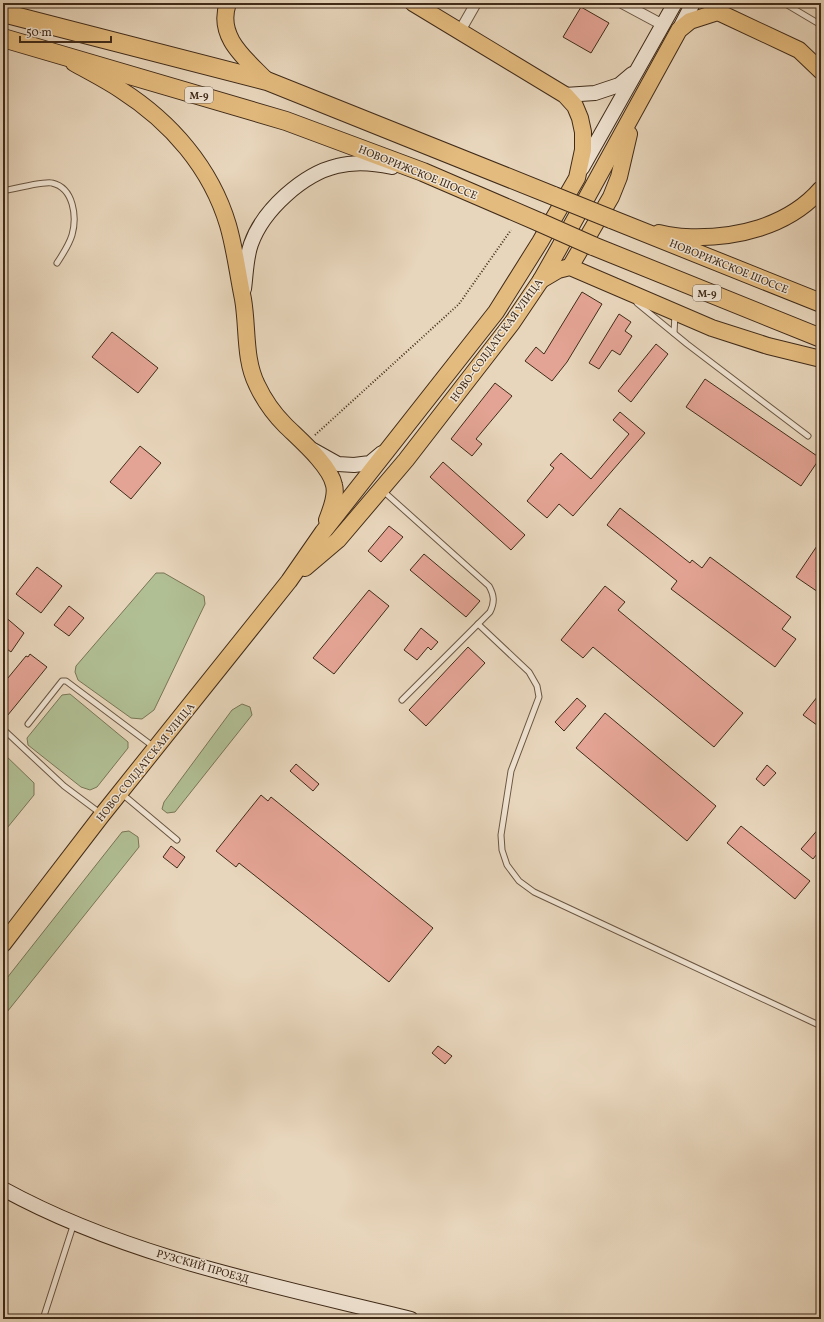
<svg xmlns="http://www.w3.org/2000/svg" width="824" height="1322" font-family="Vollkorn,serif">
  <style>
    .green { fill: #b1bf94; stroke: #787556 }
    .building { fill: #e4a495; stroke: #402b19 }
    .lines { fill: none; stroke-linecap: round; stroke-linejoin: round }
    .lane-casing { stroke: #6a5642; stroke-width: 7 }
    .street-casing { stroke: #6a5642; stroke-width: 12 }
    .secondary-casing { stroke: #402b19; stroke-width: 16 }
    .primary-casing { stroke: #402b19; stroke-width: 18 }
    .highway-casing { stroke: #402b19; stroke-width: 20 }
    .path { stroke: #402b19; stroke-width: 2; stroke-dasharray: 1 2; stroke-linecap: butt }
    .lane { stroke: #f0e4d3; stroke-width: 5 }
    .street { stroke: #f0e4d3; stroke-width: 10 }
    .secondary { stroke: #f0e4d3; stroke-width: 14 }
    .primary { stroke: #e4bb7e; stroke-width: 16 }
    .highway { stroke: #e4bb7e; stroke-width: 18 }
    .highway-bridge-casing { stroke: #402b19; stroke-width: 20; stroke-linecap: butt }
    .highway-bridge { stroke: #e4bb7e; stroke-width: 18 }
    .labels { text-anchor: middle; stroke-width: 3; stroke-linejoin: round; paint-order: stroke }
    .shield { fill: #f0e4d3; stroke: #756251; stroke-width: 1 }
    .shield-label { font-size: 10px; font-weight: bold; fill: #402b19 }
    .street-label { font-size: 11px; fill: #402b19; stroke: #f0e4d3 }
  </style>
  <rect width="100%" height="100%" fill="#e8d6bc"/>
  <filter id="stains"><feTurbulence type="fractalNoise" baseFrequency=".005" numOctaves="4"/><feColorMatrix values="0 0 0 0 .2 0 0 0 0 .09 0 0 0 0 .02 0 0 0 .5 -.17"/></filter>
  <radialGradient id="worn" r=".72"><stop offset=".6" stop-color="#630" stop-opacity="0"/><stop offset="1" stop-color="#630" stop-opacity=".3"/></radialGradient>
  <g class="green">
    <polygon points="156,573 164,573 204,596 205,604 154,710 142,719 131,718 78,680 75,672 76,666"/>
    <polygon points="70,694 128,742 128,748 97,787 90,790 81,787 28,745 27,738 62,695"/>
    <polygon points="242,704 250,707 252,715 175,812 167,813 162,809 164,802 232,710"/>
    <polygon points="3,753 34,783 34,795 3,833"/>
    <polygon points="129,831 138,837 139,847 3,1017 3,983 122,832"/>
  </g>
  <g class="building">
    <polygon points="581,7 609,23 591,53 563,37"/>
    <polygon points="582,292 602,304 567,362 552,381 525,361 536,347 544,354"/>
    <polygon points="619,314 631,322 625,331 632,336 620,355 612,350 599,369 589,363"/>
    <polygon points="112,332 158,368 138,393 92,357"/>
    <polygon points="656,344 668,354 631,402 618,391"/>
    <polygon points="705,379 820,458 801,486 686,407"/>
    <polygon points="495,383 512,396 476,439 482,444 472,456 451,439"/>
    <polygon points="620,412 645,433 573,516 559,504 547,518 527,501 554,468 550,465 561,453 591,479 629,434 613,420"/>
    <polygon points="140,446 161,463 131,499 110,482"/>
    <polygon points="443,462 525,535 511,550 430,477"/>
    <polygon points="620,508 690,563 692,560 702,568 710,557 791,617 782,629 796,639 775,667 671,589 677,581 607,525"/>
    <polygon points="389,526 403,537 381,562 368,551"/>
    <polygon points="821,540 821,564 816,572 821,575 821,594 796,577"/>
    <polygon points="424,554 480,601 466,617 410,570"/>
    <polygon points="37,567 62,586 41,613 16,594"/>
    <polygon points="605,586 625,602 618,610 743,713 714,747 593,647 583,658 561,640"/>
    <polygon points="369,590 389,606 334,674 313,658"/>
    <polygon points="69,606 84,618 69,636 54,625"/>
    <polygon points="3,615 24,633 11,652 3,646"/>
    <polygon points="421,628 438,642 431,650 428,647 417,660 404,650"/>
    <polygon points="468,647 485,663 426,726 409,710"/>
    <polygon points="30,654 47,667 3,721 3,684 26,656 28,657"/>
    <polygon points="821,692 821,728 803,715"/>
    <polygon points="577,698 586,706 564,731 555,722"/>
    <polygon points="605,713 716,806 687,841 576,748"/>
    <polygon points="296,764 319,784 313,791 290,771"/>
    <polygon points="767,765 776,773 764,786 756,779"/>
    <polygon points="261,795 268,801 271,797 433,928 389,982 239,863 236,867 216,851"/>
    <polygon points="741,826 810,881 795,899 727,843"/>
    <polygon points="821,826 821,849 813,859 801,849"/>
    <polygon points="171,846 185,857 177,868 163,857"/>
    <polygon points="438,1046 452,1056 445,1064 432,1053"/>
  </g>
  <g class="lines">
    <defs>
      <g id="lane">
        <polyline points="784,3 821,25"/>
        <path d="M3,191C12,189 45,181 52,183C74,188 77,217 72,235C69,245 63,254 57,263"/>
        <polyline points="637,303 687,344 808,436"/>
        <polyline points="674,333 675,314"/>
        <path d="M382,490L489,586C494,595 495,602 490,612L402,700"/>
        <polyline points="478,624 529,672 537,686 539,697 511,771 501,835 502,850 507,865 519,881 534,892 821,1026"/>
        <polyline points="28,724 62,681 66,681 154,747"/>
        <polyline points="3,729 64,786 100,813"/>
        <polyline points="121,793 177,840"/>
        <polyline points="43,1319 74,1223"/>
      </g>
      <g id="street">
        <polyline points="622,3 663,25"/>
        <polyline points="460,31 476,3"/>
      </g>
      <g id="secondary">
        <polyline points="679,30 693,3"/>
        <polyline points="565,95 595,93 619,85 632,74"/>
        <polyline points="582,168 675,3"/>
        <path d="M244,289C246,274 246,258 251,244C263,210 303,174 337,166C356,161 374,163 392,167"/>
        <polyline points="313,450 338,464 354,465 370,463 382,453"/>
        <path d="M3,1189C129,1258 273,1285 411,1319"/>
      </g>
      <g id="primary">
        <path d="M228,3C216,37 246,59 267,81"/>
        <path d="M74,63C90,72 106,80 121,90C171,122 211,168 228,225C235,249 238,275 243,299C248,328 244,359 257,385C264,400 273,413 285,425C299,439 330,465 334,485C337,496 331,509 327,520"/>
        <path d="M659,233C668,235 677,237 686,237C735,239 788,227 821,189"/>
        <polyline points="570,267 611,197 619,177 629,134"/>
        <polyline points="541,280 558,270 570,267 712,328 768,346 821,359"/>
        <polyline points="305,568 338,540 406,460 512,323 541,280 558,250 679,30 690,21 718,12 799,50 821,71"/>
        <polyline points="3,944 102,815 289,581 323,532 496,312 540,242 577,178 583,150 583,132 580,118 575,106 565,95 413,3"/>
      </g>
      <g id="highway">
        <polyline points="3,13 267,81 554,196"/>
        <polyline points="3,38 286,121 423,172 539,222"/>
        <polyline points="611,219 821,303"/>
        <polyline points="593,246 821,338"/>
      </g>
    </defs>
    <use href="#lane" class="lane-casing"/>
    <use href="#street" class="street-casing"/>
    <use href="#secondary" class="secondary-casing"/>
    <use href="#primary" class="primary-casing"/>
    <use href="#highway" class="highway-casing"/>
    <polyline class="path" points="315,435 459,304 511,230"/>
    <use href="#lane" class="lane"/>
    <use href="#street" class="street"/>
    <use href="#secondary" class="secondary"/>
    <use href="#primary" class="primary"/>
    <use href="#highway" class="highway"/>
    <defs>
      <g id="highway-bridge">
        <polyline points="554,196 611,219"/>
        <polyline points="539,222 593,246"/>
      </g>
    </defs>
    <use href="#highway-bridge" class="highway-bridge-casing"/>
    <use href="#highway-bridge" class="highway-bridge"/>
  </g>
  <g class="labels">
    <g class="shield">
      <rect x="185" y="87" width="28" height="16" rx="3"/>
      <rect x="693" y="285" width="28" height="16" rx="3"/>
    </g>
    <g class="shield-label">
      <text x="199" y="99">М-9</text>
      <text x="707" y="297">М-9</text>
    </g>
    <g class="street-label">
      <text transform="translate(418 172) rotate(22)" y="4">НОВОРИЖСКОЕ ШОССЕ</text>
      <text transform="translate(729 266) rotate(22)" y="4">НОВОРИЖСКОЕ ШОССЕ</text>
      <text transform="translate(496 340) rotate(-54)" y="4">НОВО-СОЛДАТСКАЯ УЛИЦА</text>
      <text transform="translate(145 762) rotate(-51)" y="4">НОВО-СОЛДАТСКАЯ УЛИЦА</text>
      <text transform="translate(203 1266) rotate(16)" y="4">РУЗСКИЙ ПРОЕЗД</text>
    </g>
  </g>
  <rect width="824" height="1322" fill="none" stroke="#e8d6bc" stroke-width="16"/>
  <rect x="4" y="4" width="816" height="1314" fill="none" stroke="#402b19" stroke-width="2"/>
  <rect x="8" y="8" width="808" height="1306" fill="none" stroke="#402b19"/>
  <path d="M20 36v6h91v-6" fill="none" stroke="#402b19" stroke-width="2"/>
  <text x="26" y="36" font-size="12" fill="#402b19" stroke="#f0e4d3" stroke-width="3" paint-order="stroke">50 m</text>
  <rect width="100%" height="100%" filter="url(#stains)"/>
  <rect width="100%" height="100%" fill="url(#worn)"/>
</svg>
